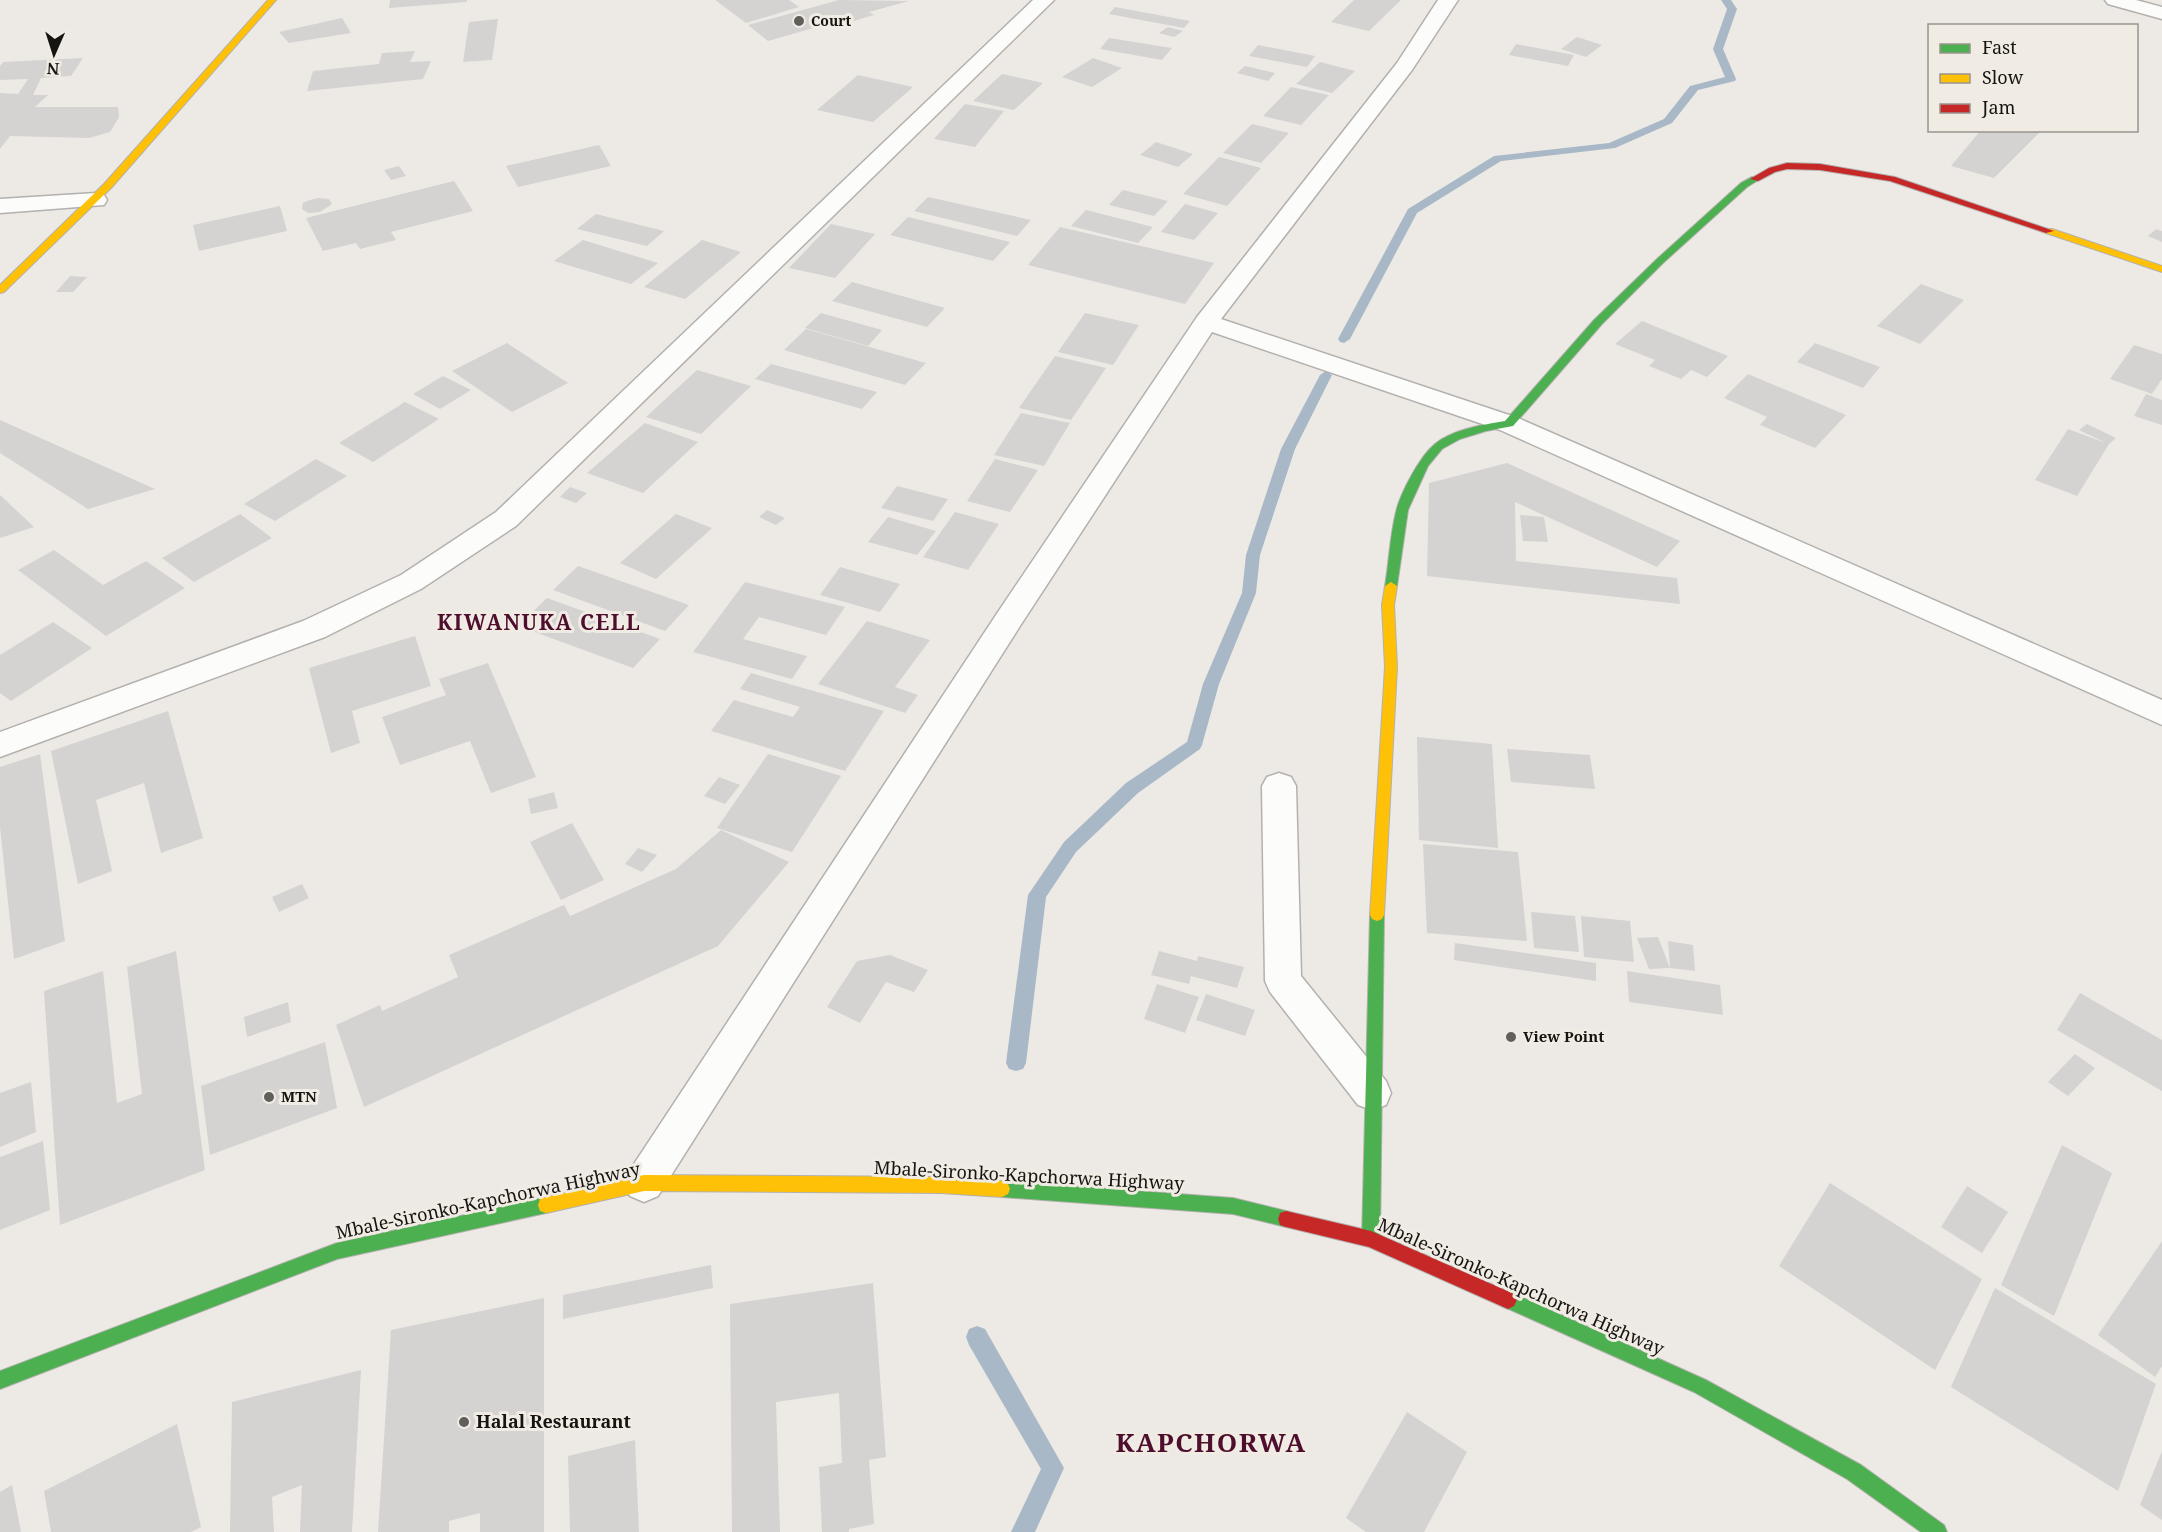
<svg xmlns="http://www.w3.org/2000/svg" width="2162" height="1532" font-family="'Noto Serif',serif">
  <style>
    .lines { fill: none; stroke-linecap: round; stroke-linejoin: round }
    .stream { fill: #a8b8c6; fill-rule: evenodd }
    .building { fill: #d4d3d2 }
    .lane-casing { stroke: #b3b1ae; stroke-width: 3 }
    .street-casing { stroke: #b3b1ae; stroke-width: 3 }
    .fast-casing { stroke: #b3b1ae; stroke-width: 2 }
    .slow-casing { stroke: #b3b1ae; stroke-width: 2 }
    .jam-casing { stroke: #b3b1ae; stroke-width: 2 }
    .lane { fill: #fcfcfb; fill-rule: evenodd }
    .street { fill: #fcfcfb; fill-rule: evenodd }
    .fast { fill: #4caf50; fill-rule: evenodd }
    .slow { fill: #ffc107; fill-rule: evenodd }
    .jam { fill: #c62828; fill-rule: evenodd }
    .poi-dot { fill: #615f5c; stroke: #f0ebe3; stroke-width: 2 }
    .labels { text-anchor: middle; stroke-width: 6; stroke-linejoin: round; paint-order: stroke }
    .far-poi-label { font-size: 14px; font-weight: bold; fill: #151411; stroke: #f0ebe3; text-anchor: start }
    .poi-label { font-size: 15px; font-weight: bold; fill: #151411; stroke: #f0ebe3; text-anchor: start }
    .near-street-label { font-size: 18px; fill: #151411; stroke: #f0ebe3 }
    .near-poi-label { font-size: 18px; font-weight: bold; fill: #151411; stroke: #f0ebe3; text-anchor: start }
    .district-label { font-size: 21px; font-weight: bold; letter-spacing: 1.5px; fill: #4e0e2e; stroke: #f0ebe3 }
    .near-district-label { font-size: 26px; font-weight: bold; letter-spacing: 1.5px; fill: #4e0e2e; stroke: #f0ebe3 }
  </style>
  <rect width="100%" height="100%" fill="#edeae6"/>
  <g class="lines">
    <g class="stream">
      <polygon points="1721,0 1731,0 1737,9 1723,49 1736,79 1735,81 1698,90 1672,123 1615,148 1501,161 1417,213 1350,339 1344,343 1340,342 1338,339 1408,209 1494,156 1609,143 1664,119 1690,86 1725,77 1713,49 1727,9"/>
      <polygon points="1326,371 1332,375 1295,449 1260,555 1256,593 1219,684 1202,745 1200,749 1138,793 1076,852 1046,897 1026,1063 1023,1069 1016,1071 1009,1069 1006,1063 1028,895 1064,842 1126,783 1187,742 1203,684 1242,593 1246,555 1281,449 1320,375"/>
      <polygon points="977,1326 985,1329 1064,1468 1035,1532 1011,1532 1041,1469 969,1345 966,1337 969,1329"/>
    </g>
  </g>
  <g class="building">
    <polygon points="390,0 467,0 467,2 389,8"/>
    <polygon points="715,0 789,0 799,7 746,23"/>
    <polygon points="839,0 909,1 869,12 874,15 847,23 842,20 768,41 748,25"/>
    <polygon points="1354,0 1401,0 1369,31 1331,22"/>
    <polygon points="1115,7 1190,21 1184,28 1109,14"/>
    <polygon points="342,18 351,33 289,43 279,32"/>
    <polygon points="498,19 492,60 463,62 469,22"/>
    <polygon points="1168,27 1183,31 1174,37 1159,33"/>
    <polygon points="1577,37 1602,45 1586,57 1561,49"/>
    <polygon points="1109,38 1172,48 1162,60 1100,49"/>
    <polygon points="1516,44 1574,55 1568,66 1509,55"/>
    <polygon points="1258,45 1315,56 1307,67 1249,56"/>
    <polygon points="415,51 410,62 431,61 423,79 307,91 313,71 379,64 382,53"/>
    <polygon points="83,58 71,76 41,78 33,95 48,95 35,107 118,107 119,117 110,132 89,138 10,136 0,149 0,93 18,94 28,79 0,80 0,66 3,62"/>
    <polygon points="1093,58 1122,68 1092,87 1062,77"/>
    <polygon points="1320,62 1355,71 1332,93 1296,84"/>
    <polygon points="1245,66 1275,73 1268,81 1237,73"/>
    <polygon points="1002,74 1043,83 1014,110 973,101"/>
    <polygon points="858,75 913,87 873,122 817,110"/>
    <polygon points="1291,87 1329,95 1301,125 1263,116"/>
    <polygon points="965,104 1004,111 975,147 934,139"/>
    <polygon points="1252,124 1289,133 1261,163 1223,153"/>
    <polygon points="1981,130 2042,130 1994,178 1951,166"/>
    <polygon points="1156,142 1193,154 1178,167 1140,155"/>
    <polygon points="599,145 611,166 518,187 506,166"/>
    <polygon points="1219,157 1261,168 1227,206 1183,194"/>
    <polygon points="399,166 406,176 391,180 384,170"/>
    <polygon points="454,181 473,211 391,232 396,240 360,249 356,243 323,251 306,218"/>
    <polygon points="1123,190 1168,201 1154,216 1109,205"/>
    <polygon points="928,197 1031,220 1017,236 914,211"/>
    <polygon points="318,198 329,199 332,204 320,212 308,213 302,209 303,203 307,201"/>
    <polygon points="1185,204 1218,213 1194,240 1161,232"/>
    <polygon points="280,206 287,231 199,251 193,225"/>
    <polygon points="1086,210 1153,227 1138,243 1071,226"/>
    <polygon points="596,214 664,231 647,246 577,229"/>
    <polygon points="908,217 1010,242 993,261 890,235"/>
    <polygon points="831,224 875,234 835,278 789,268"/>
    <polygon points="1060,227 1214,263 1185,304 1028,265"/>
    <polygon points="2156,229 2162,231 2162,242 2148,236"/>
    <polygon points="583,240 658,263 631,284 554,261"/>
    <polygon points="702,240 741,252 685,299 644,287"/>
    <polygon points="70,276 87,277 73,292 56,292"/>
    <polygon points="852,282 945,308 927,327 832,301"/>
    <polygon points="1921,284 1964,300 1920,344 1877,326"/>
    <polygon points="821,313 882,330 868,346 805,328"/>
    <polygon points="1085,313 1139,325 1113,365 1058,352"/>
    <polygon points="1642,321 1728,356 1707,377 1691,370 1681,379 1649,366 1655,360 1615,344"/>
    <polygon points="806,329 926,363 905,385 784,350"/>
    <polygon points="507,343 568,383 512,412 452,371"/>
    <polygon points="1815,343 1880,367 1863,388 1797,362"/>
    <polygon points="2134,345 2162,354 2162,379 2152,394 2110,379"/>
    <polygon points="1055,356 1106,368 1071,420 1019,408"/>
    <polygon points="771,364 877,392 862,409 755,379"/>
    <polygon points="697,370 751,386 701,434 646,417"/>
    <polygon points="1748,374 1846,415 1815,448 1760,425 1767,417 1724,398"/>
    <polygon points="443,376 471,390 440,409 413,394"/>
    <polygon points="2146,394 2162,400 2162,425 2134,416"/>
    <polygon points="405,402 439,419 373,462 339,443"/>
    <polygon points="1021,413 1070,423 1044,466 994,455"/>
    <polygon points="0,420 155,489 88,509 0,453"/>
    <polygon points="645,423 698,442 643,493 587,473"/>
    <polygon points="2087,424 2116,438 2109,444 2077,496 2035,480 2068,429 2106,443 2079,430"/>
    <polygon points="316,459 347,476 275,521 244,504"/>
    <polygon points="995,459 1038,470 1010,512 967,501"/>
    <polygon points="1507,463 1680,541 1657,567 1515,502 1516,561 1677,578 1680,604 1427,576 1429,483"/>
    <polygon points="897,486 948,499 933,521 881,508"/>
    <polygon points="570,487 587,493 576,503 560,497"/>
    <polygon points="0,495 34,527 0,538"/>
    <polygon points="767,510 785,518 776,525 759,517"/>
    <polygon points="955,512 999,524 968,570 923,557"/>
    <polygon points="240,514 272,538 194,582 162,558"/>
    <polygon points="676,514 712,528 656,579 620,563"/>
    <polygon points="1520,515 1544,517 1548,542 1523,541"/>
    <polygon points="888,517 936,531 917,555 868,542"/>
    <polygon points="54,550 103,585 146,561 185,588 106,636 18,570"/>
    <polygon points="578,566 689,605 665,631 553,590"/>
    <polygon points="840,567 900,584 880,612 820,595"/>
    <polygon points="745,582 845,607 826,635 759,617 743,639 807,656 792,679 693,652"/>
    <polygon points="547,598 660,639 633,668 518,626"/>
    <polygon points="867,621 930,640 895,687 918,695 905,713 818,684"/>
    <polygon points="53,622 92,648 11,701 0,693 0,655"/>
    <polygon points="415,636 431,686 352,711 360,743 331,753 309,668"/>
    <polygon points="488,663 536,777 491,793 470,741 400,765 382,717 446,695 439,679"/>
    <polygon points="751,673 884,711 845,771 711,731 734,700 793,717 800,707 740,689"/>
    <polygon points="168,711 203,838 161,853 144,783 96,800 112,871 78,884 51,751"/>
    <polygon points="1417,737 1492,744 1498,848 1419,840"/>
    <polygon points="1507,749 1590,755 1595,789 1511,782"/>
    <polygon points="40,754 65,941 14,959 0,827 0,767"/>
    <polygon points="768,754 841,776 792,852 717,828"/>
    <polygon points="719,777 740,785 725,804 704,796"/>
    <polygon points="554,792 558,808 531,814 528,799"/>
    <polygon points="572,823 604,880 561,900 530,842"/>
    <polygon points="721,830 789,862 718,946 364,1107 336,1025 380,1005 382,1011 458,977 449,955 564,905 570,916 676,869"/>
    <polygon points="1423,844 1518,852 1527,941 1427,933"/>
    <polygon points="638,848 657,855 642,872 625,864"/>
    <polygon points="302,884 309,898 279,912 272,897"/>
    <polygon points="1531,912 1575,916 1579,952 1534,948"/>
    <polygon points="1581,916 1630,921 1634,962 1584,957"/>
    <polygon points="1658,937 1670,968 1649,969 1637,938"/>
    <polygon points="1668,941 1693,945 1695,971 1670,968"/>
    <polygon points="1455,943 1596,963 1596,981 1454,960"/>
    <polygon points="176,951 205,1170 60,1225 44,991 103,971 117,1103 142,1094 127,967"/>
    <polygon points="1159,951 1197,961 1198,956 1244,967 1237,988 1191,976 1189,984 1151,975"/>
    <polygon points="890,955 928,970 914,992 886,982 860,1023 827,1007 857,961"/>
    <polygon points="1627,971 1720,985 1723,1015 1629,1002"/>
    <polygon points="1157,984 1199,997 1185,1033 1144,1019"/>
    <polygon points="2080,993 2162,1040 2162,1091 2057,1030"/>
    <polygon points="1206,994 1255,1010 1245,1036 1196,1020"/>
    <polygon points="288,1002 291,1022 247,1037 244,1017"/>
    <polygon points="325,1042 337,1108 210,1155 201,1086"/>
    <polygon points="2075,1054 2095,1068 2068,1096 2048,1082"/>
    <polygon points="31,1082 36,1132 0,1147 0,1093"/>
    <polygon points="43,1141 50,1210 0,1230 0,1157"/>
    <polygon points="2062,1145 2112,1173 2054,1316 2001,1285"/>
    <polygon points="1830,1183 1982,1279 1935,1370 1779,1266"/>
    <polygon points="1967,1186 2008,1212 1982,1253 1941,1227"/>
    <polygon points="2162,1241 2162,1366 2155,1377 2098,1335"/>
    <polygon points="711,1265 713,1288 563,1319 563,1295"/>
    <polygon points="873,1283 886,1457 869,1460 874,1524 849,1529 849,1532 822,1532 819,1467 842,1463 839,1393 776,1402 780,1532 732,1532 730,1304"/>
    <polygon points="1995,1288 2156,1384 2118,1491 1951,1387"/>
    <polygon points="544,1298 544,1532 480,1532 480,1513 449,1521 449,1532 378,1532 391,1330"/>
    <polygon points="361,1370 352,1532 300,1532 302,1485 272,1497 274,1532 230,1532 232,1402"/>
    <polygon points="1407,1412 1467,1452 1424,1532 1366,1532 1346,1518"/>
    <polygon points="177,1424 201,1527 191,1532 51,1532 44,1491"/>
    <polygon points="635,1440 639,1532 570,1532 568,1456"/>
    <polygon points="2162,1451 2162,1520 2140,1505"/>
    <polygon points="12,1485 21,1532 0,1532 0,1492"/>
  </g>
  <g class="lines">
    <defs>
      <polygon id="lane" points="1279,773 1291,777 1296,786 1301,976 1386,1081 1391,1093 1386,1105 1372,1110 1358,1105 1270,992 1265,981 1262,786 1267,777"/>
      <g id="street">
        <polygon points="1033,0 1054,0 516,526 421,589 325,637 0,757 0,732 303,621 401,575 496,512"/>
        <polygon points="1438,0 1458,0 1412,70 1221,319 1518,418 2162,700 2162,725 1500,430 1212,332 1020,626 658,1196 644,1202 630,1196 624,1183 630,1170 998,612 1197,317 1397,63"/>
        <polygon points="2105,0 2136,0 2162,7 2162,19 2108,4"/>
        <polygon points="96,193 104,195 107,200 104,205 0,213 0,199"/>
      </g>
      <g id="fast">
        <path d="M1752,177L1760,179L1747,187L1663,263L1602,324L1513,426L1486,431L1460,439L1442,449L1428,466L1408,510L1397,586L1391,590L1387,589L1385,586C1389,562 1390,536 1396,512C1400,494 1420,456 1435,444C1454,429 1482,425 1505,421L1594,320L1657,259L1741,183Z"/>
        <polygon points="1377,909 1382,911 1384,915 1380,1239 1377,1245 1371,1247 1365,1245 1362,1239 1370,915 1372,911"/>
        <polygon points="1002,1181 1233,1198 1286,1211 1292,1213 1294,1219 1292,1225 1286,1227 1233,1214 1002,1197 996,1194 994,1189 996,1184"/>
        <polygon points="546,1197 552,1199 554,1205 552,1211 546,1213 337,1259 0,1389 0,1371 337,1243"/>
        <polygon points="1508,1291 1706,1380 1861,1465 1944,1525 1947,1532 1921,1532 1847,1479 1694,1392 1502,1306 1499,1300 1502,1294"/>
      </g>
      <g id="slow">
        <polygon points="268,0 276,0 111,188 4,292 0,293 0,285 104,184"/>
        <polygon points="2046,229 2052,229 2162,266 2162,272 2046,233"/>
        <polygon points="1391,582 1397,586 1394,605 1397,667 1384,915 1382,919 1377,921 1372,919 1370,915 1385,667 1382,605 1385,586"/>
        <polygon points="644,1175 941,1177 1002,1181 1008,1184 1010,1189 1008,1194 1002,1197 941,1193 644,1191 546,1213 540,1211 538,1205 540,1199 546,1197"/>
      </g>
      <g id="jam">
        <polygon points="1787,163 1820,164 1895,177 2054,231 2046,233 1890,181 1820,170 1787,169 1775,172 1758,181 1750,179 1769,168"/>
        <polygon points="1286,1211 1371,1231 1514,1294 1517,1300 1514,1306 1508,1309 1369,1247 1286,1227 1280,1225 1278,1219 1280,1213"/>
      </g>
    </defs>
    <use href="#lane" class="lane-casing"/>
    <use href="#street" class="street-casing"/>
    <use href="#fast" class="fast-casing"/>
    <use href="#slow" class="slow-casing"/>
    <use href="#jam" class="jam-casing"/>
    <use href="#lane" class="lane"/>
    <use href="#street" class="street"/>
    <use href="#fast" class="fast"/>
    <use href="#slow" class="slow"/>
    <use href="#jam" class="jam"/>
  </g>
  <g class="poi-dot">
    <circle cx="799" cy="21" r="6"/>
    <circle cx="1511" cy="1037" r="6"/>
    <circle cx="269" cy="1097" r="6"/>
    <circle cx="464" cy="1422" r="6"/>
  </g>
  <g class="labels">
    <g class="far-poi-label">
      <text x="811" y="26">Court</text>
    </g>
    <g class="poi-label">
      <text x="1523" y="1042">View Point</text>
      <text x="281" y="1102">MTN</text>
    </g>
    <g class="near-street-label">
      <text transform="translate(1029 1176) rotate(3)" y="6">Mbale-Sironko-Kapchorwa Highway</text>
      <text transform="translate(488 1201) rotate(-12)" y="6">Mbale-Sironko-Kapchorwa Highway</text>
      <text transform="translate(1521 1287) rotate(24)" y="6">Mbale-Sironko-Kapchorwa Highway</text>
    </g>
    <g class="near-poi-label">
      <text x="476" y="1428">Halal Restaurant</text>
    </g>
    <g class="district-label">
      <text x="539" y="630">KIWANUKA CELL</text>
    </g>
    <g class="near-district-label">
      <text x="1211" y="1452">KAPCHORWA</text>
    </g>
  </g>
  <rect x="1928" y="24" width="210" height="108" fill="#f0ebe3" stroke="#98958f" stroke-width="1.5"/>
  <rect x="1940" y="44" width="30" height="9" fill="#4caf50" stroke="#98958f" stroke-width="1.5"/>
  <text x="1982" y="54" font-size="18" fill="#151411">Fast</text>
  <rect x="1940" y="74" width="30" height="9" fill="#ffc107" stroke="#98958f" stroke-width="1.5"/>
  <text x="1982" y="84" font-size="18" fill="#151411">Slow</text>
  <rect x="1940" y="104" width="30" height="9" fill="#c62828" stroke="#98958f" stroke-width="1.5"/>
  <text x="1982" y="114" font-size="18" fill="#151411">Jam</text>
  <g transform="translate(54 54) rotate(183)" stroke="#f0ebe3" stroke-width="4.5" paint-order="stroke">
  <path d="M0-4.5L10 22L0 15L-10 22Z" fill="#151411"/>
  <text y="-9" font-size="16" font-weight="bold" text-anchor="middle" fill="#151411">N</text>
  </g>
</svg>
